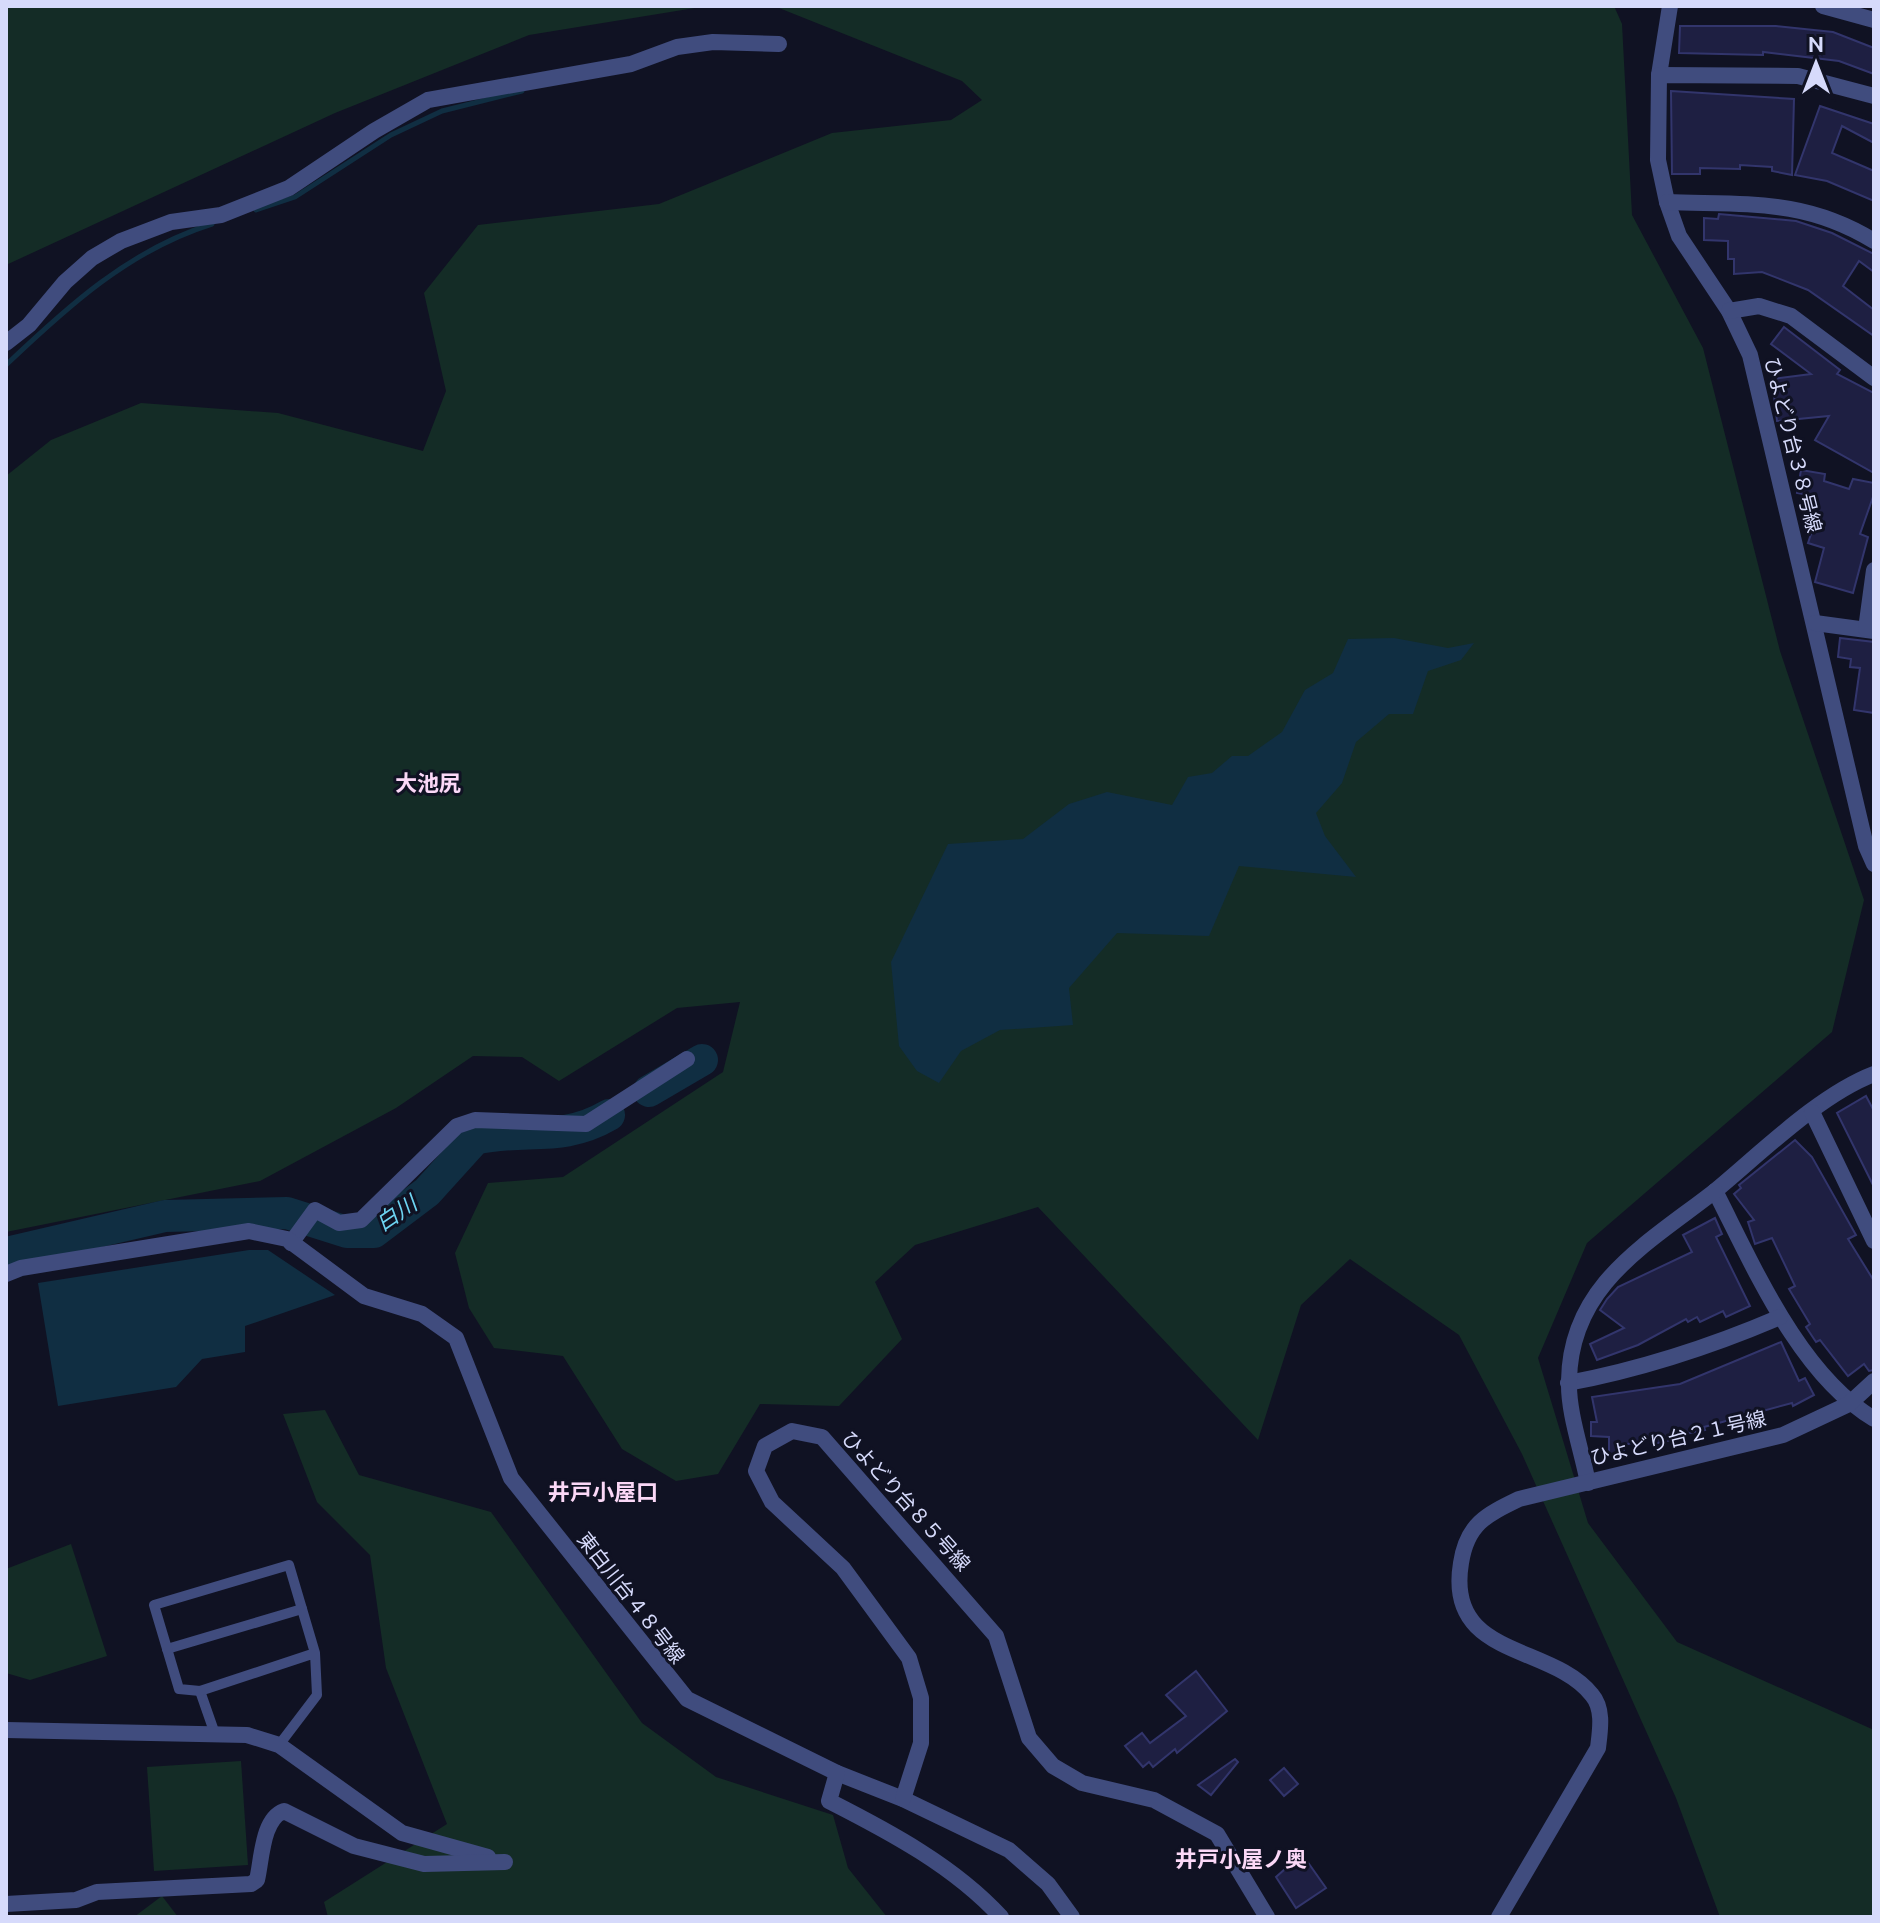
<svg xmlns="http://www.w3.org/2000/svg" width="1880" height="1923" font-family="Ubuntu,'Noto Sans JP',sans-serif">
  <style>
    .green { fill: #142c26 }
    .water { fill: #102e42 }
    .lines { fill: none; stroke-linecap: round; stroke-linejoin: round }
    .stream { stroke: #102e42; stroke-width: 5 }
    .river { stroke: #102e42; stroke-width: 32 }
    .building { fill: #1e1f42; stroke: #32356c; stroke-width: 2 }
    .service { stroke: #404c7e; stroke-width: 10 }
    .minor { stroke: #404c7e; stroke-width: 16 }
    .labels { text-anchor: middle; stroke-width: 6; stroke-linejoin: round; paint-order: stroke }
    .street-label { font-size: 20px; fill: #d6dafb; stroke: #101223 }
    .neighbourhood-label { font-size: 22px; font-weight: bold; fill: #fbd8f7; stroke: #101223 }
    .water-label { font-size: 22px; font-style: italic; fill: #6dd4f2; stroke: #101223 }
  </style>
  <rect width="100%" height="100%" fill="#101223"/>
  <g class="green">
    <polygon points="6,6 707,6 529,35 335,113 6,265"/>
    <polygon points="774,6 1614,6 1622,24 1632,215 1703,348 1780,651 1864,900 1832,1032 1587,1243 1538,1358 1588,1523 1677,1642 1874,1730 1874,1917 1720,1917 1676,1798 1522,1454 1459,1335 1350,1259 1301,1305 1258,1440 1038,1207 915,1245 875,1282 902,1339 839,1406 760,1404 718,1474 676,1481 622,1449 563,1356 494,1348 469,1308 455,1253 488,1183 563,1177 723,1072 740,1002 677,1008 559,1081 522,1057 473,1056 396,1108 260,1181 6,1232 6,476 51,440 141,403 278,413 423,451 446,391 424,293 478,225 659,204 832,133 951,120 982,100 962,81"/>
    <polygon points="325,1410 359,1475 491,1512 642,1723 716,1777 833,1815 848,1868 887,1917 328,1917 324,1902 447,1824 386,1668 370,1555 317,1502 283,1414"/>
    <polygon points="71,1544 107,1656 30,1680 6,1673 6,1569"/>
    <polygon points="241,1761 248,1865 154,1871 147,1767"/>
    <polygon points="162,1896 178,1917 134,1917"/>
  </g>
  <g class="water">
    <polygon points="1394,638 1448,648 1474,643 1461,660 1428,671 1413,714 1389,714 1356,742 1342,783 1316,813 1325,836 1356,877 1239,866 1209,936 1117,933 1069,988 1073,1025 1000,1030 961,1051 939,1083 917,1071 899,1046 891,962 948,844 1023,839 1069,804 1107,792 1172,805 1188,777 1212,773 1232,756 1248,756 1282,732 1305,690 1333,673 1348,639"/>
    <polygon points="249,1250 268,1250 335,1295 245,1326 245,1352 202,1359 176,1387 58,1406 38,1283"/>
  </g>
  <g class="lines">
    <g class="stream">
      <polyline points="256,210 295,197 391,135 442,111 522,91"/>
      <path d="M6,365C67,307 129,250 212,224"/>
    </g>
    <g class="river">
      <polyline points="649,1091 702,1060"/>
      <path d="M6,1253L165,1216L287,1213L347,1232H374L427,1192L475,1139C525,1127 561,1143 609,1115"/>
    </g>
  </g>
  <g class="building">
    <polygon points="1680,26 1776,26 1833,32 1874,48 1874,74 1839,61 1763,52 1763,55 1679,53"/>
    <polygon points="1671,91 1794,99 1792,175 1772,171 1772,167 1740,165 1740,169 1700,168 1700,174 1672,174"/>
    <polygon points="1820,106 1874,124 1874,143 1842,126 1832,153 1874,171 1874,201 1827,181 1795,175"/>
    <polygon points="1719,214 1796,221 1832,233 1874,254 1874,272 1859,261 1843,286 1874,310 1874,336 1808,290 1762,272 1734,274 1734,259 1728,259 1728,241 1704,240 1704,218 1718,219"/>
    <polygon points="1784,327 1840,370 1837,374 1874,393 1874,473 1815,440 1829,416 1777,421 1772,379 1811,374 1771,344"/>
    <polygon points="1801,470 1825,474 1824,481 1849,489 1853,479 1874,483 1874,494 1860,534 1868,537 1853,593 1815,582 1824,548 1808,543 1813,528 1806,525 1815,496 1797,493"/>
    <polygon points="1840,638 1874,642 1874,713 1854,710 1860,668 1850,667 1851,659 1838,657"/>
    <polygon points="1866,1096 1874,1111 1874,1187 1837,1113"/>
    <polygon points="1795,1140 1812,1157 1856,1235 1848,1239 1874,1281 1874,1370 1869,1371 1864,1364 1848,1376 1820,1340 1816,1342 1806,1327 1810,1324 1789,1289 1795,1286 1772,1238 1755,1244 1748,1222 1754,1220 1734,1194 1741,1188 1739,1185"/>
    <polygon points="1715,1218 1722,1234 1716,1237 1750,1306 1726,1317 1723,1311 1700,1322 1697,1317 1688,1322 1686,1319 1638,1345 1597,1360 1590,1344 1624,1328 1600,1310 1607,1299 1618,1287 1692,1252 1683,1235"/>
    <polygon points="1781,1342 1799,1381 1805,1378 1814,1395 1793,1406 1792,1403 1704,1427 1705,1430 1670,1437 1671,1440 1653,1444 1652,1438 1624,1445 1624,1456 1609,1455 1609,1437 1591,1436 1591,1422 1597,1422 1592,1397 1680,1384"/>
    <polygon points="1196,1671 1227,1711 1177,1753 1175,1749 1153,1767 1149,1762 1143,1767 1125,1746 1142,1733 1150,1743 1186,1716 1166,1695"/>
    <polygon points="1235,1759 1238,1762 1211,1795 1198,1785"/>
    <polygon points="1284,1768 1298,1784 1284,1796 1270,1780"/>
    <polygon points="1302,1854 1326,1888 1296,1908 1276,1877"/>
  </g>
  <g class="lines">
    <g class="service">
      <polyline points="167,1649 302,1609"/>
      <polyline points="200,1691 215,1734"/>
      <polyline points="279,1745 317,1695 315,1653 289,1565 154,1605 179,1689 200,1691 315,1653"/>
    </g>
    <g class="minor">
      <polyline points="1823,6 1874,20"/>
      <polyline points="1659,75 1670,6"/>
      <polyline points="1874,96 1798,76 1659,75 1658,160 1667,202 1679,236 1729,311 1750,355 1866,846 1874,864"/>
      <path d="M1667,202C1745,205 1804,198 1874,241"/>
      <polyline points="1729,311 1759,306 1791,316 1874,378"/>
      <polyline points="6,343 29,325 65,282 92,258 121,241 171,222 221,215 289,188 374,131 428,100 631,64 677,47 713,42 779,44"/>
      <polyline points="1815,623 1874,631"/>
      <polyline points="1866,629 1874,570"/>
      <path d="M1874,1074C1819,1095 1761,1153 1715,1191C1754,1267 1799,1374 1874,1419"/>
      <polyline points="1812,1112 1874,1241"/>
      <polyline points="291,1243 315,1210 339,1223 361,1220 457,1126 475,1120 586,1124 687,1059"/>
      <polyline points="6,1274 21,1268 249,1231 287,1239 364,1296 422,1314 456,1338 511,1478 687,1699 837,1773 903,1799 1009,1850 1048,1884 1072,1917"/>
      <path d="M1568,1383C1642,1369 1710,1347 1780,1317"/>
      <path d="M1588,1483C1582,1451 1568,1413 1569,1381C1570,1285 1647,1244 1715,1191"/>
      <polyline points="6,1730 247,1735 279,1745 402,1833 488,1857"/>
      <path d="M837,1773L829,1801C890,1832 954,1866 1001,1917"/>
      <polyline points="903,1799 921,1743 921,1698 909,1658 843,1568 772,1502 756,1471 765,1446 792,1431 822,1437 996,1636 1029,1738 1053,1766 1082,1783 1154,1800 1217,1834 1267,1917"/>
      <path d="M6,1904L76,1900L97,1892L251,1884L257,1880C262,1859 262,1819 284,1811L354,1846L424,1864L505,1862"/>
      <path d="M1499,1917L1598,1748C1600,1731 1604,1709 1592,1695C1551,1643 1445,1659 1461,1563C1467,1524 1486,1515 1519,1499L1783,1435L1849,1404L1874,1381"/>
    </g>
  </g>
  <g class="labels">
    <g class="street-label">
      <text transform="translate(1793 445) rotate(76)" y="7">ひよどり台３８号線</text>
      <text transform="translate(1678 1438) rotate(-13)" y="7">ひよどり台２１号線</text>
      <text transform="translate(906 1501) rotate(48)" y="7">ひよどり台８５号線</text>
      <text transform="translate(631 1598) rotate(52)" y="7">東白川台４８号線</text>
    </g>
    <g class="neighbourhood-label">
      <text x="428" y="791">大池尻</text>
      <text x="603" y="1500">井戸小屋口</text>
      <text x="1241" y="1867">井戸小屋ノ奥</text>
    </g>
    <g class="water-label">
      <text transform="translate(396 1213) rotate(-34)" y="8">白川</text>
    </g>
  </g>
  <rect width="1880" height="1923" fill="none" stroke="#d6dafb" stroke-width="16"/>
  <g transform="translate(1816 64)" stroke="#101223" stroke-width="6" paint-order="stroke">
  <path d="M0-6L14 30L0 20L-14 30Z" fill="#d6dafb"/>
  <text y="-12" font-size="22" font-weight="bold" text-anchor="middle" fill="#d6dafb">N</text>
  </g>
</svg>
